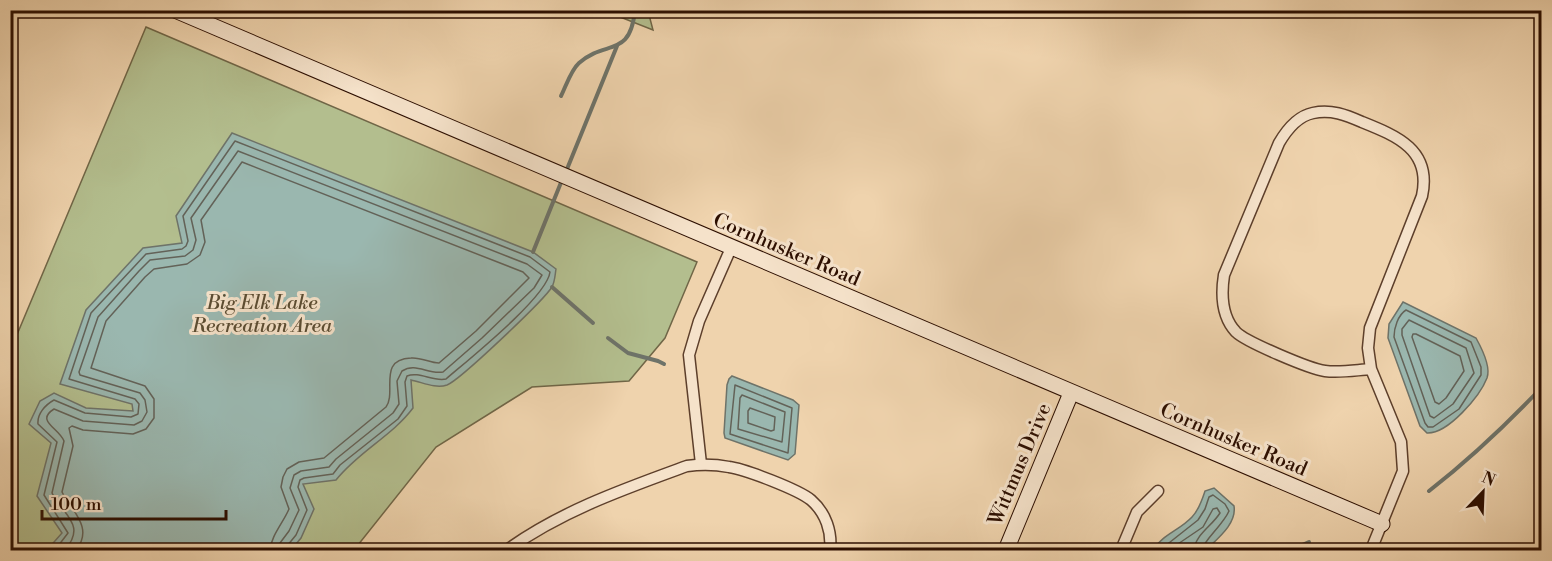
<svg xmlns="http://www.w3.org/2000/svg" width="1552" height="561" font-family="'Libre Bodoni',serif">
  <style>
    .green { fill: #b3be8e; stroke: #706647; stroke-width: 1.5 }
    .water { fill: #9ab7af; stroke: #6e7369; stroke-width: 1.5 }
    .lines { fill: none; stroke-linecap: round; stroke-linejoin: round }
    .shore { stroke: #636258; stroke-width: 1.5 }
    .stream { stroke: #6e7369; stroke-width: 4 }
    .street-casing { stroke: #5d3f2b; stroke-width: 13 }
    .secondary-casing { stroke: #2c0e00; stroke-width: 17 }
    .street { stroke: #f5e2ca; stroke-width: 10 }
    .secondary { stroke: #f5e2ca; stroke-width: 15 }
    .labels { text-anchor: middle; stroke-width: 6; stroke-linejoin: round; paint-order: stroke }
    .street-label { font-size: 20px; fill: #2c0e00; stroke: #f5e2ca }
    .park-label { font-size: 20px; font-style: italic; fill: #5b4c32; stroke: #f5e2ca }
  </style>
  <rect width="100%" height="100%" fill="#efd3ad"/>
  <filter id="stains"><feTurbulence type="fractalNoise" baseFrequency=".00333" numOctaves="4"/><feColorMatrix values="0 0 0 0 .2 0 0 0 0 .09 0 0 0 0 .02 0 0 0 .5 -.17"/></filter>
  <radialGradient id="worn" r=".72"><stop offset=".6" stop-color="#630" stop-opacity="0"/><stop offset="1" stop-color="#630" stop-opacity=".3"/></radialGradient>
  <g class="green">
    <polygon points="605,11 648,11 653,30"/>
    <polygon points="146,27 697,262 665,338 629,381 532,387 436,447 354,550 11,550 11,349"/>
  </g>
  <g class="water">
    <path d="M232,133L533,252L556,269C555,275 555,281 552,287C543,301 460,380 447,385C435,389 422,382 411,380L413,408C392,436 358,452 336,480L303,484L314,509L301,538L291,550H47L62,533L37,496L51,443L29,424L40,401L54,393L86,408L133,411L132,404L60,384L86,310L143,248L182,243L176,216Z"/>
    <path d="M1403,302L1476,338C1481,347 1491,367 1487,378C1480,396 1448,434 1427,433L1420,426L1388,338L1389,324Z"/>
    <polygon points="732,376 793,400 799,405 795,454 788,460 725,438 724,433 727,385 729,379"/>
    <path d="M1214,488L1234,506C1237,524 1217,539 1206,550H1153C1162,535 1180,530 1192,517C1199,510 1202,500 1205,491Z"/>
  </g>
  <g class="lines">
    <g class="shore">
      <path d="M1406,310L1471,342L1481,367V375L1459,409L1433,427H1428L1425,423L1394,337C1394,328 1398,315 1406,310Z"/>
      <polygon points="1409,320 1466,348 1474,373 1453,404 1434,418 1430,416 1402,335 1402,329"/>
      <polygon points="1413,334 1416,334 1460,356 1464,371 1446,398 1439,404 1435,402 1412,337"/>
      <polygon points="735,385 792,408 788,453 730,434"/>
      <polygon points="742,395 785,412 782,442 738,429 740,398"/>
      <polygon points="750,408 775,417 774,430 771,431 748,423 748,411"/>
      <path d="M55,550L68,533L44,495L57,442L38,424C37,414 45,405 54,400L85,413L131,417L138,414L139,404L135,399L69,379L91,313L146,254L182,249L186,246L188,241L183,216L235,141L530,257L550,272C547,297 468,360 446,379C433,382 419,371 407,376L405,382L407,406L398,419L340,465L333,474L304,478L300,480L298,487L307,510L296,535L287,546V550"/>
      <path d="M65,550C86,525 65,517 52,493L64,441C59,428 35,421 54,409L83,421L134,425L142,421L147,412L145,400L140,393L80,375L79,372L98,317L139,271L150,260L185,256L193,250L196,240L191,218L238,151L527,264L542,275L534,288L482,338L443,372C428,375 416,362 402,371L397,381L399,404L393,413L336,459L329,467L301,471L294,475L290,488L299,510L289,531L280,543L279,550"/>
      <path d="M76,550C94,528 72,511 62,492L73,446L69,428L72,426L83,430L133,434L146,429L154,418V399L145,386L91,368L106,321L145,277L154,269L187,264L200,255L205,242L201,220L242,162L523,272L529,278L476,331L439,363C430,363 421,357 411,358C377,359 397,393 386,407L324,458L299,462L287,469L283,477L281,487L289,509C283,523 271,536 270,550"/>
      <path d="M1160,550L1198,520L1205,509L1209,497L1213,495L1225,504L1229,511C1223,525 1203,541 1202,550"/>
      <path d="M1169,550L1203,527L1213,509L1217,508L1220,513C1212,526 1195,535 1194,550"/>
    </g>
    <g class="stream">
      <path d="M561,96C566,86 571,70 579,63C606,39 630,59 635,10"/>
      <polyline points="565,174 617,46"/>
      <polyline points="533,252 562,180"/>
      <polyline points="552,287 593,323"/>
      <polyline points="608,338 628,353 658,361 664,364"/>
      <path d="M1429,491C1470,459 1507,424 1542,387"/>
      <polyline points="1291,550 1309,542"/>
    </g>
    <defs>
      <g id="street">
        <path d="M1371,369C1356,370 1340,373 1325,371C1310,369 1246,342 1236,332C1222,317 1221,294 1224,275L1279,143C1286,131 1298,116 1313,113C1331,109 1346,115 1362,122C1397,136 1432,150 1422,196L1370,328L1368,348L1371,369L1401,442L1403,471L1371,550"/>
        <polyline points="701,464 689,355 699,321 731,248"/>
        <path d="M507,550C561,511 624,489 687,466C701,464 714,464 729,467C745,469 799,490 811,500C826,513 832,532 830,550"/>
        <polyline points="1121,550 1137,512 1158,491"/>
      </g>
      <g id="secondary">
        <polyline points="175,10 1382,524"/>
        <polyline points="1006,550 1071,393"/>
      </g>
    </defs>
    <use href="#street" class="street-casing"/>
    <use href="#secondary" class="secondary-casing"/>
    <use href="#street" class="street"/>
    <use href="#secondary" class="secondary"/>
  </g>
  <g class="labels">
    <g class="street-label">
      <text transform="translate(787 249) rotate(23)" y="7">Cornhusker Road</text>
      <text transform="translate(1234 439) rotate(23)" y="7">Cornhusker Road</text>
      <text transform="translate(1019 464) rotate(-67)" y="7">Wittmus Drive</text>
    </g>
    <g class="park-label">
      <text x="262" y="309">Big Elk Lake<tspan x="262" dy="23">Recreation Area</tspan></text>
    </g>
  </g>
  <rect width="1552" height="561" fill="none" stroke="#efd3ad" stroke-width="36"/>
  <rect x="12" y="12" width="1528" height="537" fill="none" stroke="#2c0e00" stroke-width="3"/>
  <rect x="18" y="18" width="1516" height="525" fill="none" stroke="#2c0e00" stroke-width="1.5"/>
  <g transform="translate(1483 492) rotate(23)" stroke="#f5e2ca" stroke-width="4.5" paint-order="stroke">
  <path d="M0-4.5L10 22L0 15L-10 22Z" fill="#2c0e00"/>
  <text y="-9" font-size="16" font-weight="bold" text-anchor="middle" fill="#2c0e00">N</text>
  </g>
  <path d="M42 510v9h184v-9" fill="none" stroke="#2c0e00" stroke-width="3"/>
  <text x="51" y="510" font-size="18" fill="#2c0e00" stroke="#f5e2ca" stroke-width="4.5" paint-order="stroke">100 m</text>
  <rect width="100%" height="100%" filter="url(#stains)"/>
  <rect width="100%" height="100%" fill="url(#worn)"/>
</svg>
